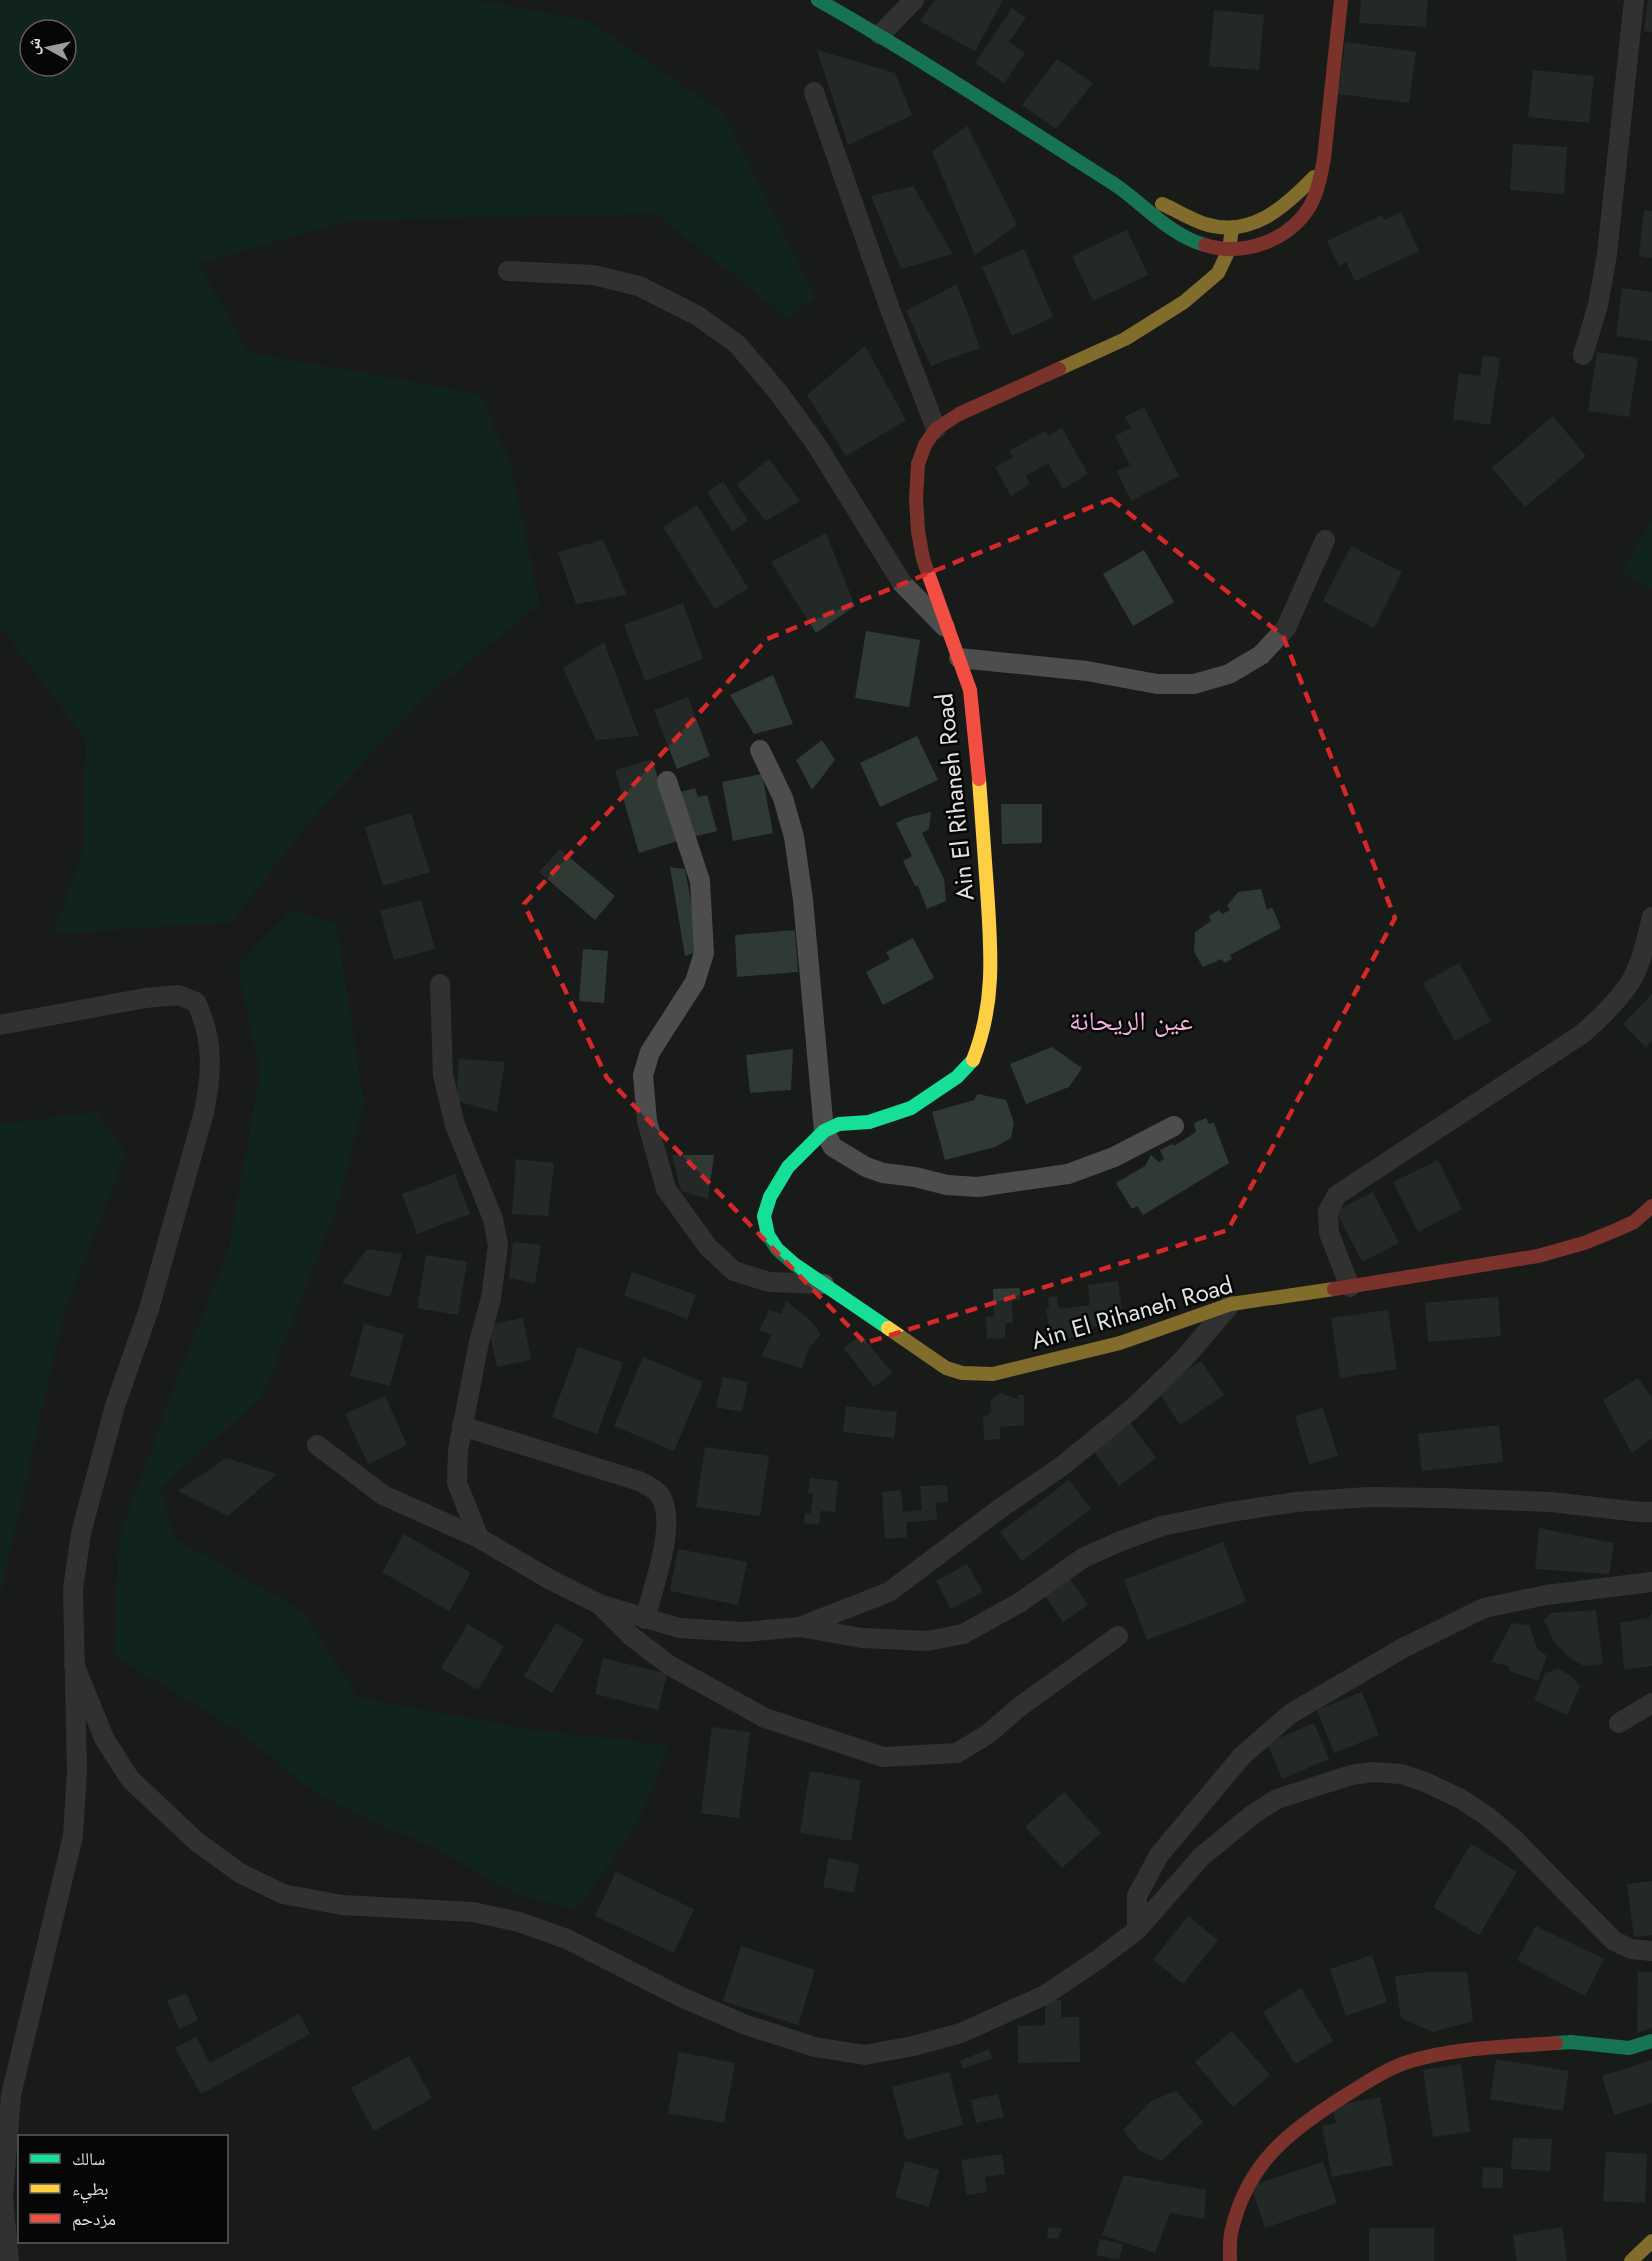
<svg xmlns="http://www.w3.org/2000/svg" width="1652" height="2261" font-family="Jost,'Noto Naskh Arabic',sans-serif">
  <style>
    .green { fill: #062f1d; fill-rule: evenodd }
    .building { fill: #2f3a35 }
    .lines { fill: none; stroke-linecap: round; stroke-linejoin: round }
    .street { stroke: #4c4d4c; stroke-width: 20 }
    .fast { stroke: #16e098; stroke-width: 14 }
    .slow { stroke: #ffcf43; stroke-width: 14 }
    .jam { stroke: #f24e42; stroke-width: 14 }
    .marked { fill: none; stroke: #d62828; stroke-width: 4.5; stroke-dasharray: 12 8; stroke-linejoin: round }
    .labels { text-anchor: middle; stroke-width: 5; stroke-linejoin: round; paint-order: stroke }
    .street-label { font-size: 24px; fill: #e0e3e1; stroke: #050605 }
    .quarter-label { font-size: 27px; fill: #f5b1e0; stroke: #050605 }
  </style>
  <rect width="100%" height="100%" fill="#191b1a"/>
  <g class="green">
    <path d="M0,0H474L589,21L722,113L815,297L788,318L656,214L351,220L199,263L247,352L479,394L509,459L540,604L424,698L320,809L231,922L53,934L83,852L86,739L0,627ZM30,30H66V66H30Z"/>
    <polygon points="1652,520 1652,588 1623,573"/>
    <polygon points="291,910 336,923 364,1104 335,1213 262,1397 160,1488 174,1538 302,1611 358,1698 539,1731 668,1745 643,1812 617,1853 576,1910 518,1894 441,1852 318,1795 235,1728 114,1656 119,1539 171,1395 229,1249 260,1073 237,965"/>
    <polygon points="96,1112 126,1153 65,1308 0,1595 0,1124"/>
  </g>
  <g class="building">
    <polygon points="935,0 1003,0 975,51 920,21"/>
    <polygon points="1361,0 1428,0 1426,27 1359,23"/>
    <polygon points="1648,0 1652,0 1652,32 1644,31"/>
    <polygon points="1012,8 1026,18 1009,42 1025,53 1004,83 975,63"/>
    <polygon points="1214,10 1264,15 1259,70 1209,66"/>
    <polygon points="1345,42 1416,52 1409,103 1338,94"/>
    <polygon points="817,50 895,73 912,115 848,145"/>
    <polygon points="1057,59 1093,83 1056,129 1022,105"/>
    <polygon points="1533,70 1594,76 1589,123 1528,117"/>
    <polygon points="967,126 1017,225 975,255 932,151"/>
    <polygon points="1513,144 1567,147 1564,194 1510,190"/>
    <polygon points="913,186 953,254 901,269 871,196"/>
    <polygon points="1644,210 1652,211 1652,258 1639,256"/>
    <polygon points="1401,212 1419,251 1355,281 1346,262 1339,266 1327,241 1382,215 1384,220"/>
    <polygon points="1127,230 1148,275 1093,301 1072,256"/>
    <polygon points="1024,249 1053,317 1012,336 982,267"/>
    <polygon points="957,284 980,348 931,366 906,311"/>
    <polygon points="1622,288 1652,292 1652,341 1616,336"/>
    <polygon points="865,346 906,420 846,456 807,395"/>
    <polygon points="1597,352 1638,358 1629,417 1588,411"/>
    <polygon points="1483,355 1500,358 1490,425 1453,419 1459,373 1480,376"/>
    <polygon points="1144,407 1179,476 1131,501 1117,471 1130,465 1115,436 1131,428 1125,417"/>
    <polygon points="1553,416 1586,456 1525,507 1492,468"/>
    <polygon points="1062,428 1088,474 1063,489 1048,463 1026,476 1030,484 1011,496 995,467 1013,457 1009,451 1045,431 1048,436"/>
    <polygon points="769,459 800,501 766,521 737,485"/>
    <polygon points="723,481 748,521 732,531 707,492"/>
    <polygon points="697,505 748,588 715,609 663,527"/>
    <polygon points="826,533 855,606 816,633 771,562"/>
    <polygon points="603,540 627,595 576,604 558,552"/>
    <polygon points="1351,546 1402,572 1374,628 1323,601"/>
    <polygon points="1144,550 1174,602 1133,626 1103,574"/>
    <polygon points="683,603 703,659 645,681 624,625"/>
    <polygon points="866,631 920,640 909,707 855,698"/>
    <polygon points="604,642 639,736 596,740 563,668"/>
    <polygon points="773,675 793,724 754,734 730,695"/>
    <polygon points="688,697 710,756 677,769 654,710"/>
    <polygon points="917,736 938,780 880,807 860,763"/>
    <polygon points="822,740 835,760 812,790 796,760"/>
    <polygon points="652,759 677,841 639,853 615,770"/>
    <polygon points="762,774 773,833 733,841 722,782"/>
    <polygon points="695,788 698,797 707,795 717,831 693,837 681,792"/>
    <polygon points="1001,804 1042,804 1042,843 1002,844"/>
    <polygon points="931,812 929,829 922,833 944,879 946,901 927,909 918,886 915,886 903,861 912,856 896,823 906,818"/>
    <polygon points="411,813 430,872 383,886 365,827"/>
    <polygon points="560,849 615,896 595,920 539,872"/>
    <polygon points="670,867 685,869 700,951 685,956"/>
    <polygon points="1261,889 1267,910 1272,907 1281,928 1230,955 1232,959 1224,963 1222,959 1203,967 1194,952 1195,932 1211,921 1209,916 1219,910 1222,914 1230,910 1227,906 1238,892"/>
    <polygon points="421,900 435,949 394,960 380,911"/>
    <polygon points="795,930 798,972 737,977 735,935"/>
    <polygon points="913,938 934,978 883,1005 866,972 890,959 886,952"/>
    <polygon points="583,949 608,951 604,1003 579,1001"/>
    <polygon points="1459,963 1491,1021 1455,1041 1423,983"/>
    <polygon points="1652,994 1652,1040 1646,1048 1623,1024"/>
    <polygon points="1052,1047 1082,1068 1069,1087 1026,1104 1010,1064"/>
    <polygon points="793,1049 791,1090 750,1093 746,1055"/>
    <polygon points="459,1059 505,1062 497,1112 456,1101"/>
    <polygon points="978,1094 1006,1100 1014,1123 1011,1138 995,1147 945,1160 932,1112 974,1100"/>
    <polygon points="1206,1118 1209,1124 1214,1123 1229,1163 1143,1215 1137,1206 1132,1209 1116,1183 1145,1166 1151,1155 1159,1162 1164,1159 1160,1150 1172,1144 1174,1146 1196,1132 1194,1123"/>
    <polygon points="672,1155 714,1155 708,1199 681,1191"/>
    <polygon points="516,1159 554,1163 548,1216 512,1214"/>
    <polygon points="1438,1160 1462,1209 1418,1232 1393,1182"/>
    <polygon points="455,1174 470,1214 417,1234 402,1194"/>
    <polygon points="1373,1192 1399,1243 1362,1262 1336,1211"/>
    <polygon points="513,1242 541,1245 535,1283 509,1278"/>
    <polygon points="367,1249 402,1254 390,1297 342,1283"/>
    <polygon points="426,1255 467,1262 458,1315 417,1308"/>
    <polygon points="632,1272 696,1295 687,1319 624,1295"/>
    <polygon points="1118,1281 1122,1310 1116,1311 1118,1318 1110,1319 1110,1324 1090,1328 1092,1335 1063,1339 1062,1333 1050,1335 1046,1308 1049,1308 1048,1297 1057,1296 1059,1309 1090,1305 1088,1285"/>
    <polygon points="1020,1288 1020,1300 1012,1301 1013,1323 1005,1323 1005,1338 987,1339 986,1317 994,1316 993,1289"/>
    <polygon points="1498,1297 1501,1336 1428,1342 1425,1303"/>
    <polygon points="786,1301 810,1320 821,1334 809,1348 802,1368 761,1356 772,1334 759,1331 769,1310 781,1314"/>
    <polygon points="1388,1310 1397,1369 1340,1378 1331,1318"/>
    <polygon points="523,1318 531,1360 497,1367 488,1325"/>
    <polygon points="364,1324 404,1334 390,1386 350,1376"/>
    <polygon points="861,1335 892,1373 874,1387 844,1348"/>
    <polygon points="578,1347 623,1363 597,1434 552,1417"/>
    <polygon points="643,1357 703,1382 674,1451 614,1426"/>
    <polygon points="1201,1361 1224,1395 1180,1425 1158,1391"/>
    <polygon points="723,1377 748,1382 742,1412 716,1407"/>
    <polygon points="1638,1378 1652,1398 1652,1438 1632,1453 1603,1400"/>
    <polygon points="1000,1393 1018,1399 1018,1395 1024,1395 1024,1425 1000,1427 1000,1439 984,1440 983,1416 989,1415 989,1413 991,1413 990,1401"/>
    <polygon points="385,1396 407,1445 368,1464 345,1414"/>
    <polygon points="846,1406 897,1412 894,1438 843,1432"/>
    <polygon points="1323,1408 1338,1456 1309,1464 1295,1416"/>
    <polygon points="1128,1420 1156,1458 1119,1486 1091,1448"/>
    <polygon points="1499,1425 1503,1462 1422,1471 1418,1434"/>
    <polygon points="705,1447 769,1456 760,1516 696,1507"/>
    <polygon points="226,1458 277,1474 228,1516 178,1491"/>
    <polygon points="810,1478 838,1481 835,1512 821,1511 819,1525 804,1523 805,1513 811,1513 813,1493 808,1493"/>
    <polygon points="1069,1480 1091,1509 1022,1561 1000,1532"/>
    <polygon points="947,1485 948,1502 936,1503 937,1520 906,1522 907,1537 885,1539 882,1492 901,1490 903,1512 922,1510 920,1486"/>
    <polygon points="1539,1528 1614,1543 1609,1574 1535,1569"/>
    <polygon points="404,1534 471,1573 449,1611 382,1572"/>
    <polygon points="1223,1542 1246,1602 1147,1640 1124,1580"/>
    <polygon points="678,1549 747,1562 738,1605 670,1591"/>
    <polygon points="967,1564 983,1592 951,1609 936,1581"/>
    <polygon points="1069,1577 1088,1605 1063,1622 1044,1594"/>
    <polygon points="1596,1610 1603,1664 1584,1666 1570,1658 1554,1642 1544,1620 1551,1613"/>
    <polygon points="1650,1614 1652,1614 1652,1666 1624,1670 1620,1623 1649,1618"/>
    <polygon points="556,1623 584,1640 552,1693 524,1676"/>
    <polygon points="1512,1623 1529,1625 1538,1650 1547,1656 1538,1681 1510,1671 1509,1666 1491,1662"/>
    <polygon points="468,1624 504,1646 478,1690 441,1668"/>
    <polygon points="603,1658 667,1674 658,1710 595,1694"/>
    <polygon points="1558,1669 1570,1675 1580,1686 1567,1715 1534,1700 1545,1673"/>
    <polygon points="1362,1692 1379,1735 1334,1753 1317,1710"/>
    <polygon points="1314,1723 1329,1759 1282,1779 1267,1743"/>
    <polygon points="712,1727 750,1732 739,1818 701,1813"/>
    <polygon points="810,1771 861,1780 851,1841 800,1833"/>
    <polygon points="1064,1792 1101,1833 1062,1868 1025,1827"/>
    <polygon points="1471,1844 1517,1872 1479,1935 1433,1907"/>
    <polygon points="829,1858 859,1864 854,1893 823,1887"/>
    <polygon points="616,1872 694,1909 674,1953 595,1916"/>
    <polygon points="1652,1881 1652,1935 1634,1937 1627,1884"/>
    <polygon points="1188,1916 1218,1940 1183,1984 1153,1960"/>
    <polygon points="1536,1926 1604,1959 1585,1996 1517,1960"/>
    <polygon points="741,1946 815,1970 798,2025 723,2001"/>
    <polygon points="1372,1955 1387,2002 1346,2016 1330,1969"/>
    <polygon points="1430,1972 1467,1972 1473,2021 1433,2032 1401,2018 1395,1976"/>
    <polygon points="1638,1972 1652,1972 1652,2028 1637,2033"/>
    <polygon points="1301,1988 1333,2041 1295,2064 1263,2012"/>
    <polygon points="186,1993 198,2020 179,2029 167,2001"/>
    <polygon points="1061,2000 1061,2017 1079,2017 1080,2062 1018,2063 1018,2026 1045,2025 1045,2001"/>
    <polygon points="299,2014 310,2034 201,2094 175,2048 196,2037 210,2063"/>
    <polygon points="1232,2031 1270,2075 1233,2107 1195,2062"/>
    <polygon points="989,2049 992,2058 963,2069 960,2061"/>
    <polygon points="679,2052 735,2063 724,2123 668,2113"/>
    <polygon points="409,2056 432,2098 374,2131 351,2088"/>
    <polygon points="1496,2059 1569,2071 1563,2111 1490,2099"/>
    <polygon points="1652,2060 1652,2103 1614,2115 1602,2076"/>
    <polygon points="1461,2064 1470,2132 1433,2137 1423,2070"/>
    <polygon points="949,2072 963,2125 906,2140 892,2087"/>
    <polygon points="1176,2091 1203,2122 1161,2161 1139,2150 1123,2130 1151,2101"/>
    <polygon points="998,2094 1004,2117 976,2123 971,2100"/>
    <polygon points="1380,2097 1393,2165 1332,2177 1322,2126 1336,2123 1333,2106"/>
    <polygon points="1513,2138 1552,2139 1550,2171 1511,2169"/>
    <polygon points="1606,2152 1647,2154 1645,2203 1603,2201"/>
    <polygon points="1002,2154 1005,2174 985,2177 987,2192 967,2195 961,2160"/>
    <polygon points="905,2161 939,2170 929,2207 895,2197"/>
    <polygon points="1323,2162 1337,2203 1265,2228 1251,2186"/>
    <polygon points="1483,2167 1503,2168 1503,2188 1482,2188"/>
    <polygon points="1124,2175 1206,2190 1204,2219 1170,2213 1155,2253 1102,2235"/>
    <polygon points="1048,2227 1062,2229 1058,2239 1047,2238"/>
    <polygon points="1562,2227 1567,2261 1517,2261 1513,2235"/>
    <rect x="1369" y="2228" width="65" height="33"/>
    <polygon points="1100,2239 1123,2244 1119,2260 1096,2255"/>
  </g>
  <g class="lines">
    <g class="street">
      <polyline points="880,35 914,0"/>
      <polyline points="814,92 891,312 936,429"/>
      <polyline points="508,271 593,275 639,286 698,316 737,344 778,392 816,444 902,583 945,627"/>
      <polyline points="1583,355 1598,305 1607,254 1634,0"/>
      <polyline points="959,658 1087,671 1157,684 1194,684 1229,674 1261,655 1286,628 1325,540"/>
      <polyline points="760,750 783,798 794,837 803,900 824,1131 833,1147 866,1167 883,1173 915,1177 947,1185 978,1187 1068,1174 1114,1157 1174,1126"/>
      <polyline points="667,781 700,881 704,953 695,982 650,1052 643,1075 647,1121 666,1189 708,1247 734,1271 769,1282 824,1284"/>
      <polyline points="440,984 443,1075 455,1125 493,1219 498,1245 491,1298 479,1342 458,1450 457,1483 479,1538 549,1579 599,1604 679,1628 744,1632 800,1627 862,1638 928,1641 963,1634 1019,1603 1083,1558 1121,1541 1162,1526 1230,1512 1296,1502 1368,1497 1440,1498 1551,1502 1639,1512 1652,1512"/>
      <path d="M0,1025L145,998L178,995L196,1002C214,1040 212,1072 204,1112L149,1309L115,1406L81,1533L73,1589L77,1771L73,1836L11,2095L3,2198L9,2261"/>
      <path d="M1350,1287L1329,1233L1328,1211L1337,1195L1582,1034C1598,1020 1614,1005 1627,987C1641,968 1646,940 1652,917"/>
      <path d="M462,1426L639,1481C646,1485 658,1490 661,1497C677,1525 653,1587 645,1619"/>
      <polyline points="317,1445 383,1495 479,1538"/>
      <polyline points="601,1606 631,1636 669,1665 765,1718 883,1757 957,1753 988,1734 1018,1708 1118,1636"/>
      <polyline points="802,1626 889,1592 998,1510 1062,1466 1132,1409 1182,1361 1230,1305"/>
      <polyline points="74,1664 104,1738 130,1779 197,1842 240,1873 283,1894 342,1905 473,1912 519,1922 567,1939 681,1997 746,2025 815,2047 865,2055 913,2046 961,2033 1045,1995 1100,1958 1137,1930 1201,1857 1252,1815 1277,1799 1351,1775 1373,1772 1401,1774 1423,1781 1461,1799 1487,1816 1514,1839 1614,1941 1631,1949 1652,1951"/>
      <polyline points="1619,1723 1652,1703"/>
      <polyline points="1137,1930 1137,1896 1159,1855 1242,1756 1290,1714 1403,1648 1484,1608 1546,1595 1652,1582"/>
    </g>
    <g class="fast">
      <path d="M818,0C919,57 1016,122 1114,184C1144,204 1169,235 1205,245"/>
      <polyline points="888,1328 794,1264 777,1249 768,1235 764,1216 770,1197 788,1167 824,1131 839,1124 869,1122 911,1108 957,1077 973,1060"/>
      <polyline points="1556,2043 1571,2042 1629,2048 1652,2041"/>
    </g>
    <g class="slow">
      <path d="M1162,204C1176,210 1190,219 1205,224C1251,238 1284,208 1314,177"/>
      <polyline points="1059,369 1125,339 1184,302 1218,273 1229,250 1232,228"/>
      <path d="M973,1060C996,1002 991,950 987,889C984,852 982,816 979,779"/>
      <polyline points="888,1328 946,1368 962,1373 993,1374 1120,1343 1231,1304 1334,1289"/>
      <polyline points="1631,2261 1652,2241"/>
    </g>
    <g class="jam">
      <path d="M1205,245C1243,257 1289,241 1310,206C1318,192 1321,174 1324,158L1341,0"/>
      <polyline points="979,779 970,690 923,559 918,531 916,498 918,464 925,445 936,429 959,414 1059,369"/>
      <polyline points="1334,1289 1538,1256 1584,1243 1614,1231 1634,1222 1652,1206"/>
      <path d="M1230,2261C1230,2251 1229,2239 1232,2229C1248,2163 1288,2132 1343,2097C1364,2084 1387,2068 1411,2061C1458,2047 1509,2047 1556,2043"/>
    </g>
  </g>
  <path d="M0 0H1652V2261H0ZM1111,499L1283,636L1395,918L1228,1230L865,1343L607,1078L524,904L767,639Z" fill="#191b1a" fill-opacity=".55" fill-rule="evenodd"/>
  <path class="marked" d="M1111,499L1283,636L1395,918L1228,1230L865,1343L607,1078L524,904L767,639Z"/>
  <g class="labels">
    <g class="street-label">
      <text transform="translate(955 797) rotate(-96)" y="8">Ain El Rihaneh Road</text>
      <text transform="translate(1132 1313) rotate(-16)" y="8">Ain El Rihaneh Road</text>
    </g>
    <g class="quarter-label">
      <text x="1131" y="1030">عين الريحانة</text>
    </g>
  </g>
  <rect x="18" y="2135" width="210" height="108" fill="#050605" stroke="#5d5e5d" stroke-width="1.5"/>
  <rect x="30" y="2154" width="30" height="9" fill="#16e098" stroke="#5d5e5d" stroke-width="1.5"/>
  <text x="72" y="2165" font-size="18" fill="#e0e3e1">سالك</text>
  <rect x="30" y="2184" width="30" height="9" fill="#ffcf43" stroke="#5d5e5d" stroke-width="1.5"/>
  <text x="72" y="2195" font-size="18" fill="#e0e3e1">بطيء</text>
  <rect x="30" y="2214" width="30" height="9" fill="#f24e42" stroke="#5d5e5d" stroke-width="1.5"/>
  <text x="72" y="2225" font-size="18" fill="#e0e3e1">مزدحم</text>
  <g transform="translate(48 48) rotate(278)"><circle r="28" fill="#050605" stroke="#5d5e5d" stroke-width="1.5"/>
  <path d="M0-4.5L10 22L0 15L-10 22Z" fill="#9a9d9b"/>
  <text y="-9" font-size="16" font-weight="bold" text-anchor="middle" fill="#e0e3e1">ش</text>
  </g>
</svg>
